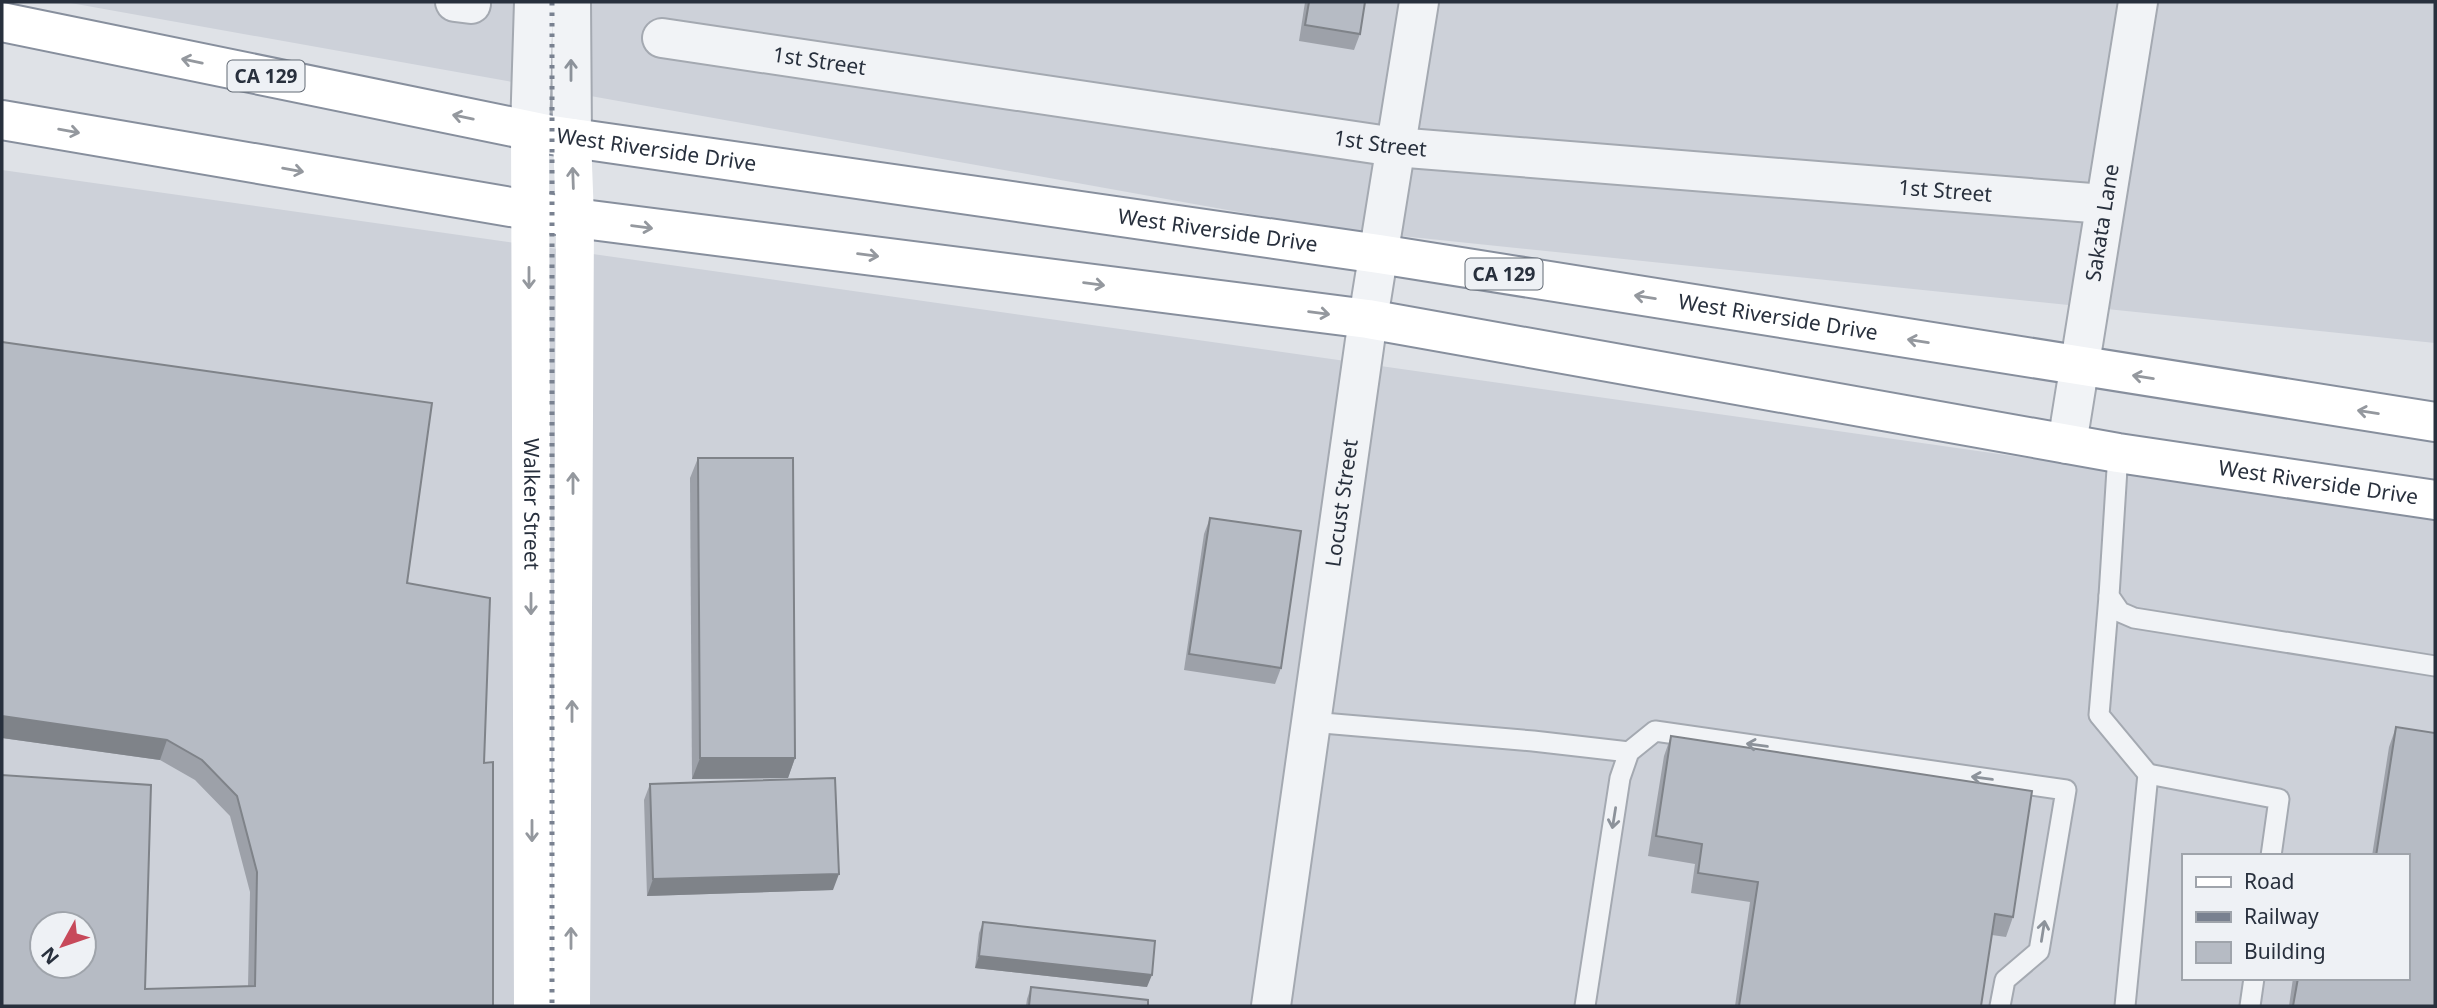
<svg xmlns="http://www.w3.org/2000/svg" width="2437" height="1008" font-family="'Noto Sans',sans-serif">
  <style>
    .built { fill: #cdd1d9; fill-rule: evenodd }
    .lines { fill: none; stroke-linecap: round; stroke-linejoin: round }
    .lane-casing { stroke: #a4a9b1; stroke-width: 23 }
    .street-casing { stroke: #a4a9b1; stroke-width: 42 }
    .highway-casing { stroke: #878f9d; stroke-width: 42 }
    .lane { stroke: #f1f3f6; stroke-width: 19 }
    .street { stroke: #f1f3f6; stroke-width: 38 }
    .secondary { stroke: #fff; stroke-width: 38 }
    .highway { stroke: #fff; stroke-width: 38 }
    .rail { stroke: #798190; stroke-width: 5; stroke-dasharray: 3.5 7; stroke-linecap: butt }
    .wall { fill: #9da1a9 }
    .shaded-wall { fill: #7f8389 }
    .building { fill: #b6bbc4; stroke: #7f8389; stroke-width: 2; fill-rule: evenodd }
    .oneway { stroke: #94989e }
    .oneway2 { stroke: #8c929a }
    .labels { text-anchor: middle; stroke-width: 7; stroke-linejoin: round; paint-order: stroke }
    .shield { fill: #eef1f5; stroke: #636a74; stroke-width: 2 }
    .shield-label { font-size: 19px; font-weight: bold; fill: #28303d }
    .street-label { font-size: 21px; fill: #28303d; stroke: #eef1f5 }
  </style>
  <rect width="100%" height="100%" fill="#dfe2e7"/>
  <g class="built">
    <polygon points="65,2 2435,2 2435,343 1334,229"/>
    <path d="M2,170L2435,516V1006H2ZM2183,856H2407V978H2183ZM42,924H84V966H42Z"/>
  </g>
  <g class="lines">
    <defs>
      <g id="lane">
        <polyline points="2118,453 2109,596 2120,612 2134,618 2435,666"/>
        <polyline points="2109,596 2099,715 2148,774 2125,1006"/>
        <polyline points="1311,722 1533,741 1629,752"/>
        <polyline points="2148,774 2279,799 2271,856"/>
        <polyline points="1585,1006 1620,778 1629,752 1655,731 2066,790 2039,951 2005,980 2000,1006"/>
        <polyline points="2250,1006 2254,978"/>
      </g>
      <g id="street">
        <polyline points="455,2 471,4"/>
        <polyline points="571,2 572,138"/>
        <path id="s1" d="M662,38L1395,147L2104,204"/>
        <polyline points="530,131 534,2"/>
        <path id="s2" d="M2067,444L2138,2"/>
        <path id="s3" d="M1271,1006L1368,319L1419,2"/>
      </g>
      <g id="highway">
        <path id="s5" d="M2,22L552,135L1379,254L2435,422"/>
        <path id="s6" d="M2,120L575,218L1368,319L2118,453L2435,500"/>
      </g>
    </defs>
    <use href="#lane" class="lane-casing"/>
    <use href="#street" class="street-casing"/>
    <use href="#highway" class="highway-casing"/>
    <use href="#lane" class="lane"/>
    <use href="#street" class="street"/>
    <g class="secondary">
      <path id="s4" d="M530,131L533,1006"/>
      <polyline points="571,1006 575,218 572,138"/>
    </g>
    <use href="#highway" class="highway"/>
    <polyline class="rail" points="552,2 552,1006"/>
  </g>
  <g class="wall">
    <polygon points="1305,2 1365,2 1360,34 1354,50 1299,41"/>
    <polygon points="698,458 795,758 788,778 692,779 690,478"/>
    <polygon points="1210,518 1281,668 1275,684 1184,670 1204,534"/>
    <polygon points="407,583 484,763 493,1006 145,989 248,986 250,892 230,816 195,780 160,760 2,738"/>
    <polygon points="2396,727 2435,1006 2289,1006 2293,978 2407,978 2407,856 2372,856 2389,747"/>
    <polygon points="1671,736 2013,917 2006,937 1992,935 1981,1006 1735,1006 1750,902 1691,893 1695,864 1648,856 1664,756"/>
    <polygon points="650,784 833,890 647,896 644,800"/>
    <polygon points="983,922 1147,987 975,968 979,933"/>
    <polygon points="1031,987 1148,1006 1026,1006 1027,999"/>
  </g>
  <g class="shaded-wall">
    <polygon points="2,716 167,740 160,760 2,738"/>
    <polygon points="700,758 795,758 788,778 692,779"/>
    <polygon points="839,874 833,890 647,896 653,879"/>
    <polygon points="979,956 1152,975 1147,987 975,968"/>
  </g>
  <g class="building">
    <polygon points="1309,2 1365,2 1360,34 1305,25"/>
    <path d="M2,342L432,403L407,583L490,598L484,763L493,762V1006H2V775L151,785L145,989L255,986L257,872L237,796L202,760L167,740L2,716ZM42,924H84V966H42Z"/>
    <polygon points="698,458 793,458 795,758 700,758"/>
    <polygon points="1210,518 1301,531 1281,668 1189,654"/>
    <polygon points="2396,727 2435,733 2435,1006 2293,1006 2298,978 2407,978 2407,856 2376,856"/>
    <polygon points="1671,736 2032,791 2013,917 1995,914 1981,1006 1739,1006 1758,882 1698,873 1702,844 1656,836"/>
    <polygon points="835,778 839,874 653,879 650,784"/>
    <polygon points="983,922 1155,941 1152,975 979,956"/>
    <polygon points="1031,987 1148,1000 1148,1006 1029,1006"/>
  </g>
  <defs><path id="oneway-shaft" d="M-6 0H5M1.5-3L5.5 0L1.5 3" fill="none" stroke-width="1.6" stroke-linecap="round" stroke-linejoin="round" transform="scale(1.75)"/></defs>
  <g class="oneway">
    <use href="#oneway-shaft" transform="translate(192 61) rotate(-168)"/>
    <use href="#oneway-shaft" transform="translate(463 117) rotate(-168)"/>
    <use href="#oneway-shaft" transform="translate(69 131) rotate(10)"/>
    <use href="#oneway-shaft" transform="translate(293 170) rotate(10)"/>
    <use href="#oneway-shaft" transform="translate(573 178) rotate(-92)"/>
    <use href="#oneway-shaft" transform="translate(642 227) rotate(7)"/>
    <use href="#oneway-shaft" transform="translate(868 255) rotate(7)"/>
    <use href="#oneway-shaft" transform="translate(529 278) rotate(90)"/>
    <use href="#oneway-shaft" transform="translate(1094 284) rotate(7)"/>
    <use href="#oneway-shaft" transform="translate(1645 297) rotate(-171)"/>
    <use href="#oneway-shaft" transform="translate(1319 313) rotate(7)"/>
    <use href="#oneway-shaft" transform="translate(1918 341) rotate(-171)"/>
    <use href="#oneway-shaft" transform="translate(2143 377) rotate(-171)"/>
    <use href="#oneway-shaft" transform="translate(2368 412) rotate(-171)"/>
    <use href="#oneway-shaft" transform="translate(573 483) rotate(-90)"/>
    <use href="#oneway-shaft" transform="translate(531 604) rotate(90)"/>
    <use href="#oneway-shaft" transform="translate(572 711) rotate(-90)"/>
    <use href="#oneway-shaft" transform="translate(532 831) rotate(90)"/>
    <use href="#oneway-shaft" transform="translate(571 938) rotate(-90)"/>
  </g>
  <g class="oneway2">
    <use href="#oneway-shaft" transform="translate(571 70) rotate(-90)"/>
    <use href="#oneway-shaft" transform="translate(1757 745) rotate(-172)"/>
    <use href="#oneway-shaft" transform="translate(1982 778) rotate(-172)"/>
    <use href="#oneway-shaft" transform="translate(1614 818) rotate(99)"/>
    <use href="#oneway-shaft" transform="translate(2043 931) rotate(-81)"/>
  </g>
  <g class="labels">
    <g class="shield">
      <rect x="227.5" y="60.5" width="77" height="31" rx="5"/>
      <rect x="1465.5" y="258.5" width="77" height="31" rx="5"/>
    </g>
    <g class="shield-label">
      <text x="266" y="83">CA 129</text>
      <text x="1504" y="281">CA 129</text>
    </g>
    <g class="street-label">
      <text dy="7" stroke="none"><textPath href="#s1" startOffset="159">1st Street</textPath></text>
      <text dy="7" stroke="none"><textPath href="#s1" startOffset="726">1st Street</textPath></text>
      <text dy="7" stroke="none"><textPath href="#s5" startOffset="667">West Riverside Drive</textPath></text>
      <text dy="7" stroke="none"><textPath href="#s1" startOffset="1293">1st Street</textPath></text>
      <text dy="7" stroke="none"><textPath href="#s2" startOffset="224">Sakata Lane</textPath></text>
      <text dy="7" stroke="none"><textPath href="#s5" startOffset="1234">West Riverside Drive</textPath></text>
      <text dy="7" stroke="none"><textPath href="#s5" startOffset="1801">West Riverside Drive</textPath></text>
      <text dy="7" stroke="none"><textPath href="#s6" startOffset="2345">West Riverside Drive</textPath></text>
      <text dy="7" stroke="none"><textPath href="#s4" startOffset="373">Walker Street</textPath></text>
      <text dy="7" stroke="none"><textPath href="#s3" startOffset="508">Locust Street</textPath></text>
    </g>
  </g>
  <rect width="2437" height="1008" fill="none" stroke="#28303d" stroke-width="7"/>
  <rect x="2182" y="854" width="228" height="126" fill="#eef1f5" stroke="#9fa4ab" stroke-width="2"/>
  <rect x="2196" y="877" width="35" height="10" fill="#ffffff" stroke="#9fa4ab" stroke-width="2"/>
  <text x="2244" y="889" font-size="21" fill="#28303d">Road</text>
  <rect x="2196" y="912" width="35" height="10" fill="#798190" stroke="#9fa4ab" stroke-width="2"/>
  <text x="2244" y="924" font-size="21" fill="#28303d">Railway</text>
  <rect x="2196" y="942" width="35" height="21" fill="#b6bbc4" stroke="#9fa4ab" stroke-width="2"/>
  <text x="2244" y="959" font-size="21" fill="#28303d">Building</text>
  <g transform="translate(63 945) rotate(230)"><circle r="33" fill="#eef1f5" stroke="#9fa4ab" stroke-width="2"/>
  <path d="M0-5L12 26L0 18L-12 26Z" fill="#c7495a"/>
  <text y="-10" font-size="19" font-weight="bold" text-anchor="middle" fill="#28303d">N</text>
  </g>
</svg>
